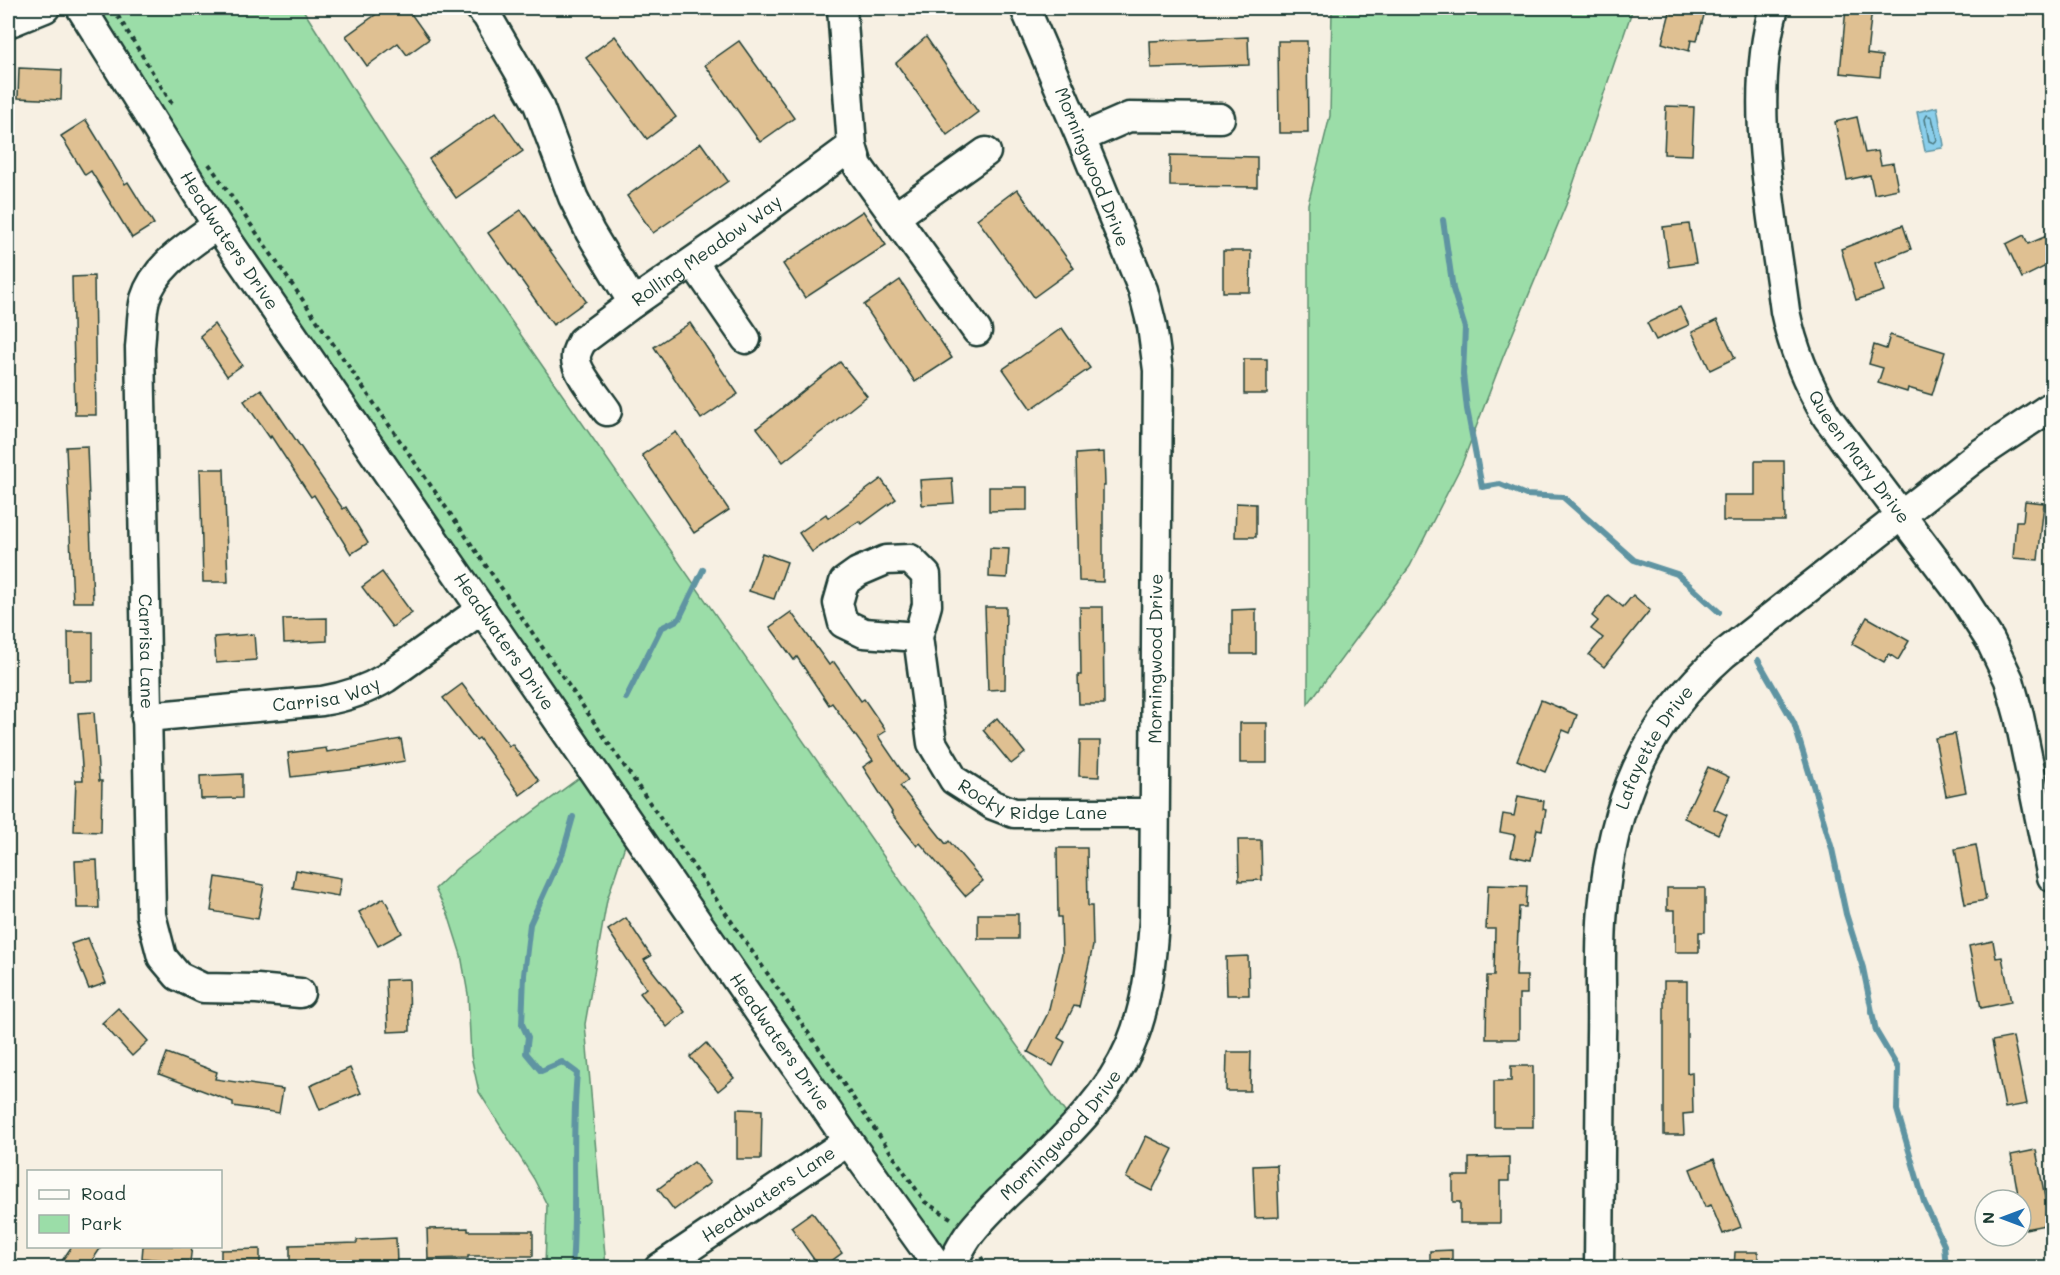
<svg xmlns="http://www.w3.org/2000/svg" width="2060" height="1275" font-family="Mali,sans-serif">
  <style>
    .green { fill: #9bdda8; stroke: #5d8d6e; stroke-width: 1.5 }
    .water { fill: #8aceeb; stroke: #5f94a2; stroke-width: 1.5 }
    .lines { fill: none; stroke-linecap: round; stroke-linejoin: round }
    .shore { stroke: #4a777d; stroke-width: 1.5 }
    .stream { stroke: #5f94a2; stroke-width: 6 }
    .building { fill: #dfc092; stroke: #1f3d34; stroke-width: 1.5 }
    .minor-casing { stroke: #1f3d34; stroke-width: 33 }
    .path { stroke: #1f3d34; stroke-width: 4; stroke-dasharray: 4.5 4.5; stroke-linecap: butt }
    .minor { stroke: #fdfcf7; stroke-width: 28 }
    .labels { text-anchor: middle; stroke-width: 5; stroke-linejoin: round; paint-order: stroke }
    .street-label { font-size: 18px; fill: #1f3d34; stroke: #fdfcf7 }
  </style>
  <rect width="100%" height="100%" fill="#f7f0e3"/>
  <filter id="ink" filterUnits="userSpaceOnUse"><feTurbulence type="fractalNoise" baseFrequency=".0167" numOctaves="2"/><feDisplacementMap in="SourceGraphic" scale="12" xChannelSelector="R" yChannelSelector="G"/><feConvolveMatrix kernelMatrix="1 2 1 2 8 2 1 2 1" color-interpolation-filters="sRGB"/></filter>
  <g filter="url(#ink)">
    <g class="green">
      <polygon points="82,8 302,8 388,144 971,982 1075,1126 950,1267 631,827 607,900 585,1024 606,1267 545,1267 547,1205 534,1179 479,1092 471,1056 468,994 461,955 448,914 435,889 457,868 591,769"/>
      <polygon points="1332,8 1633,8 1566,205 1503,357 1462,464 1410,566 1308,704 1308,204 1330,116"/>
    </g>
    <polygon class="water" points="1937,107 1944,145 1942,148 1925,151 1917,112"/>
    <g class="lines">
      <polygon class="shore" points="1927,115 1932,117 1937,140 1934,143 1929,141 1925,119"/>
      <g class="stream">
        <polyline points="1443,220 1453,289 1465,328 1463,374 1467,409 1482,487 1500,484 1526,495 1563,497 1634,560 1677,574 1719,612"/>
        <polyline points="1758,660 1794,723 1813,785 1832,849 1846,914 1863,968 1876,1031 1898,1068 1897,1110 1924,1202 1944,1245 1946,1268"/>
        <polyline points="626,698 661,628 679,619 703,570"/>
        <path d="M572,1268C577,1203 571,1137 577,1073L562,1062L541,1071L526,1053L528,1037L522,1024L524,975L530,924L563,852L573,817"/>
      </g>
    </g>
    <g class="building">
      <polygon points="385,8 407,8 429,39 407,55 398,43 367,66 346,36"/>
      <polygon points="1671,8 1706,8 1697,41 1691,40 1689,51 1662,43"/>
      <polygon points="1846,8 1872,8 1867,54 1882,56 1880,77 1840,73"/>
      <polygon points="615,36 676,117 647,139 586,58"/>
      <polygon points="926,37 978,112 947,135 896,63"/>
      <polygon points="1248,37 1249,65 1151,68 1150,41"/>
      <polygon points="739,41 794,118 760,142 705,65"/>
      <polygon points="1278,41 1307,41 1308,133 1279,133"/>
      <polygon points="19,68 62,70 61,100 18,98"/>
      <polygon points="1666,106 1694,107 1692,155 1664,154"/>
      <polygon points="496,112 523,151 456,198 429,159"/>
      <polygon points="1857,117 1865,153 1878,151 1881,165 1893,163 1898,189 1874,194 1870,175 1847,180 1835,122"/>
      <polygon points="86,120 125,184 128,182 154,224 132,238 91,171 85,175 61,136"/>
      <polygon points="701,143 728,181 653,233 627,196"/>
      <polygon points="1170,155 1257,157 1257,187 1170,186"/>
      <polygon points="1017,189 1074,268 1034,297 977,219"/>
      <polygon points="521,210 586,301 553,325 488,233"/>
      <polygon points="863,211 886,245 805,298 783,264"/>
      <polygon points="1689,224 1696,263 1669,267 1663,227"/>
      <polygon points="1903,225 1911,249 1875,263 1884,291 1856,300 1841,249"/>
      <polygon points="2024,235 2028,244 2049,235 2052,244 2052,263 2022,278 2006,244"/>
      <polygon points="1223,251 1251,251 1250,292 1223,292"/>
      <polygon points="94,276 96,415 75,415 72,277"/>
      <polygon points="900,280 952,358 915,382 864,305"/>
      <polygon points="1680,307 1689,325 1656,340 1647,323"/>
      <polygon points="1717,320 1735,358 1710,370 1692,332"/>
      <polygon points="690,323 738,394 701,419 654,347"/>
      <polygon points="214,324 242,365 227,376 200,336"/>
      <polygon points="1062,328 1090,368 1031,409 1003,369"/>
      <polygon points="1890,335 1945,352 1932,395 1908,388 1907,392 1878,383 1883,368 1869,364 1874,345 1886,349"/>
      <rect x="1244" y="359" width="23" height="35"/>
      <polygon points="840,362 867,396 783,462 757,428"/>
      <polygon points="261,389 343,509 346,507 368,543 351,554 314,495 311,497 271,436 270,438 244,401"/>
      <polygon points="676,432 729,510 694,533 642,455"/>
      <polygon points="87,446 93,602 73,602 66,447"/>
      <polygon points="1104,452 1105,486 1103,486 1103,582 1079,581 1076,454"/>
      <polygon points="1755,461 1784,461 1785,521 1723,521 1723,495 1755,495"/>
      <polygon points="200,469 224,469 228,582 203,582"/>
      <polygon points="952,478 954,503 922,505 920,480"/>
      <polygon points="881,479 896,499 862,524 859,521 812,552 799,533 826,514 828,518"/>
      <polygon points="989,487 1027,487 1027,510 989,511"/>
      <polygon points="2025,501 2044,503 2038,560 2013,558 2016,521 2023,521"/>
      <polygon points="1236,503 1256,504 1256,537 1235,537"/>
      <polygon points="990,548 1009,549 1007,578 989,577"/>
      <polygon points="762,553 787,562 774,599 749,591"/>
      <polygon points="382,572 412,613 392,627 362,587"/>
      <polygon points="1608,595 1623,607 1633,595 1650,610 1604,667 1589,655 1603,638 1591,629 1598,621 1592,616"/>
      <polygon points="985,607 1006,607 1005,689 988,690"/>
      <polygon points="1080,607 1103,607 1104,704 1079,704 1078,675 1081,675"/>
      <polygon points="1256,609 1256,654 1232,654 1232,610"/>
      <polygon points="791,612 829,665 834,662 861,701 864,699 886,731 878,736 908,780 900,786 946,844 949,841 983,881 965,896 920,843 917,846 891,813 892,812 863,767 873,760 832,703 829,705 797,657 794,660 770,627"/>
      <polygon points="1867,617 1909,641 1898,660 1889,654 1884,662 1852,644"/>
      <polygon points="327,618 327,641 284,643 283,619"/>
      <polygon points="68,632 93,632 93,681 69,681"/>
      <polygon points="254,634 256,660 216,663 214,637"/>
      <polygon points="462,684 509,746 512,744 539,781 520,795 479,738 476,740 443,698"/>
      <polygon points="1541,700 1577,715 1570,733 1563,730 1545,772 1517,760"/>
      <polygon points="94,712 99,781 102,781 101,832 74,831 76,780 83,780 78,713"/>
      <polygon points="997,718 1025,753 1011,764 983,730"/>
      <rect x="1240" y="723" width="27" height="40"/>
      <polygon points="1955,734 1966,792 1946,796 1935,738"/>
      <polygon points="401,739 405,761 358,769 291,777 288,753 326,748 327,752"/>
      <polygon points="1080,741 1100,741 1099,777 1079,776"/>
      <polygon points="1708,767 1729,777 1714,809 1727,815 1718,834 1684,818"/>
      <polygon points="242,774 242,798 201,799 200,776"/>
      <polygon points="1518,796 1544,801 1543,809 1546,810 1542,830 1537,829 1531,860 1511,856 1515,835 1500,832 1503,814 1514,816"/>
      <polygon points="1238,840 1261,840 1262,880 1239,881"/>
      <polygon points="1976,845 1986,900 1965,904 1955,849"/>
      <polygon points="1057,848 1087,848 1088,906 1092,906 1093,946 1079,1007 1074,1006 1058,1038 1065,1042 1053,1066 1028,1052 1048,1013 1062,953 1061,917 1058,917"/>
      <polygon points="97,860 99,908 77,908 75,861"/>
      <polygon points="296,870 341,878 338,896 293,888"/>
      <polygon points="216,877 264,885 258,919 211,911"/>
      <polygon points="1488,885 1527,886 1526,907 1519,907 1516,976 1527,976 1527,994 1519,994 1519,1039 1486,1039 1487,976 1494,976 1495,929 1486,929"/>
      <polygon points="1667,888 1705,888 1705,932 1699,932 1699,952 1675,952 1675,910 1667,910"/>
      <polygon points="384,898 402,933 378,946 359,912"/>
      <rect x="978" y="914" width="40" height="25"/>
      <polygon points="626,918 651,956 644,960 685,1012 667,1027 640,993 646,988 608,930"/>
      <polygon points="88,938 106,983 89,989 71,944"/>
      <polygon points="1993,941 1996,958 2002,957 2011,1002 1981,1008 1969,946"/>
      <polygon points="1248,956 1249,995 1227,995 1226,957"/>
      <polygon points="409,979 410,1031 388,1032 386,980"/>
      <polygon points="1664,981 1687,981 1687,1073 1692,1072 1693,1113 1683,1114 1684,1135 1664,1135"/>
      <polygon points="118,1008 148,1041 132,1056 102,1023"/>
      <polygon points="2013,1037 2027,1104 2005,1108 1992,1041"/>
      <polygon points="706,1043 734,1078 718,1091 690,1057"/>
      <polygon points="1227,1052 1251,1052 1250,1091 1226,1091"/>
      <polygon points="167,1053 217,1072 215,1079 283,1089 279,1113 233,1106 233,1102 159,1074"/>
      <polygon points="1511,1066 1533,1066 1533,1127 1494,1127 1494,1081 1511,1081"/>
      <polygon points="350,1068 361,1093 320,1110 310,1086"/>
      <polygon points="737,1109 762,1110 761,1159 737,1159"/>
      <polygon points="1146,1136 1173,1149 1152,1191 1126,1178"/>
      <polygon points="2036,1150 2050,1224 2025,1229 2021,1200 2019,1200 2011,1155"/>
      <polygon points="1509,1157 1509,1181 1500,1181 1500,1223 1460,1223 1460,1202 1453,1202 1453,1176 1469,1176 1469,1158"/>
      <polygon points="1714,1159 1741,1227 1723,1234 1711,1205 1705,1207 1690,1169"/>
      <polygon points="694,1162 710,1183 674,1210 658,1189"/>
      <polygon points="1277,1165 1279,1217 1255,1218 1253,1166"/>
      <polygon points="812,1212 842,1253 822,1268 820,1268 791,1227"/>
      <polygon points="468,1228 468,1231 533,1231 533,1256 468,1256 468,1258 428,1259 427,1229"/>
      <polygon points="396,1238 397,1263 330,1265 330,1268 290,1268 290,1245 357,1243 357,1240"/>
      <polygon points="72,1246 102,1246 87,1268 57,1268"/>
      <polygon points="143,1246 192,1246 190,1262 142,1258"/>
      <polygon points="260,1249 260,1268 221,1268 221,1250"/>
      <polygon points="1452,1250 1452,1268 1430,1268 1430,1251"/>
      <polygon points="1735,1252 1758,1252 1758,1268 1734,1268"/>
    </g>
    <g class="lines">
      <defs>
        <g id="minor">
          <path id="s1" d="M81,8L217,225L848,1141L939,1268"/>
          <path id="s2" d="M480,8L487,16L538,104L573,197L590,232L633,303L738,230L852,146L842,8"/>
          <path id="s3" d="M1774,8C1747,100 1773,216 1785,311C1793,350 1807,383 1827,417L1959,592L1990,640L2009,680L2019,716L2052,877"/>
          <polyline points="8,23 45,8"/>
          <polyline points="1081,138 1129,117 1220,118"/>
          <polyline points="852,146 858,166 977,331"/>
          <polyline points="895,217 986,152"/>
          <path id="s4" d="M217,225C190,245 155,265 145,299C141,314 142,331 140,347L151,915L162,957L178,976L203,988L257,989L300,993"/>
          <polyline points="693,262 746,339"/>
          <path d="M607,411C599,399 577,373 576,360C575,353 579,347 582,341L633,303"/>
          <path id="s5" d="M918,637L864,633L843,623L838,603L844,582L858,572L886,560L910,559L926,575L927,605L918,637L932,743L954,780L993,805L1014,813H1154"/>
          <path id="s6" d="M146,717L322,701C346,697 365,691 386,678L482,609"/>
          <path id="s7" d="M659,1268L848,1141"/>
          <path id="s8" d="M950,1268C956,1257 961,1246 968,1236C981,1218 999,1201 1015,1186C1057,1144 1106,1102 1130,1046C1147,1006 1151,964 1154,921L1158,370L1152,326L1143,290L1081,138L1025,8"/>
          <path id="s9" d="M1599,1268C1600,1190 1600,1113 1601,1036C1602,994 1599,950 1603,909C1612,804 1644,725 1724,654L1977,456L2052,406"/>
        </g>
      </defs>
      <use href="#minor" class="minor-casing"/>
      <g class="path">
        <polyline points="113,8 172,104"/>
        <polyline points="209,164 925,1202 954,1220"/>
        <polyline points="981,1257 988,1268"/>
      </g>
      <use href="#minor" class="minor"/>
    </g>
  </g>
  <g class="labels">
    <g class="street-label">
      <text transform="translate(1092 167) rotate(68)" y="6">Morningwood Drive</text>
      <text dy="6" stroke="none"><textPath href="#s1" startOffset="276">Headwaters Drive</textPath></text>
      <text dy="6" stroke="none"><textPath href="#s2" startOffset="424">Rolling Meadow Way</textPath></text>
      <text dy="6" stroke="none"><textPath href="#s3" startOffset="471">Queen Mary Drive</textPath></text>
      <text dy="6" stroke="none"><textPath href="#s1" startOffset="762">Headwaters Drive</textPath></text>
      <text dy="6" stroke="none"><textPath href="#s4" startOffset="458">Carrisa Lane</textPath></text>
      <text dy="6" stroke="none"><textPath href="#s8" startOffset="678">Morningwood Drive</textPath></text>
      <text dy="6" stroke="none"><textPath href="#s6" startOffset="182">Carrisa Way</textPath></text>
      <text dy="6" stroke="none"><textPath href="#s9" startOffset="531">Lafayette Drive</textPath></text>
      <text dy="6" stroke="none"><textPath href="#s5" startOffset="512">Rocky Ridge Lane</textPath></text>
      <text dy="6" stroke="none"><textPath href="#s1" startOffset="1248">Headwaters Drive</textPath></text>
      <text dy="6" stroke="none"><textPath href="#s8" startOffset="174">Morningwood Drive</textPath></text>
      <text dy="6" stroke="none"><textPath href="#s7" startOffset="132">Headwaters Lane</textPath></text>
    </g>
  </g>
  <rect width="2060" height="1275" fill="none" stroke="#fdfcf7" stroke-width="30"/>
  <rect x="15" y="15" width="2030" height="1245" fill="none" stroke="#1f3d34" stroke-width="2" filter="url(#ink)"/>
  <rect x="27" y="1170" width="195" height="78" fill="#fdfcf7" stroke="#a4b0a9" stroke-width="1.5"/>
  <rect x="39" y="1190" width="30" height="9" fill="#fdfcf7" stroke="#a4b0a9" stroke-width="1.5"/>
  <text x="81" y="1200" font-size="18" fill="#1f3d34">Road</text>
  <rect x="39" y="1215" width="30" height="18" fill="#9bdda8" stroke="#a4b0a9" stroke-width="1.5"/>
  <text x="81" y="1230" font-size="18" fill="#1f3d34">Park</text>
  <g transform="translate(2003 1218) rotate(270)"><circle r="28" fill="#fdfcf7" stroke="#a4b0a9" stroke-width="1.5"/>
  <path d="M0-4.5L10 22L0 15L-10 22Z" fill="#1f6fb2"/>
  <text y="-9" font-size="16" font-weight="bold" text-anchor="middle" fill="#1f3d34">N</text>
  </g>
</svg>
